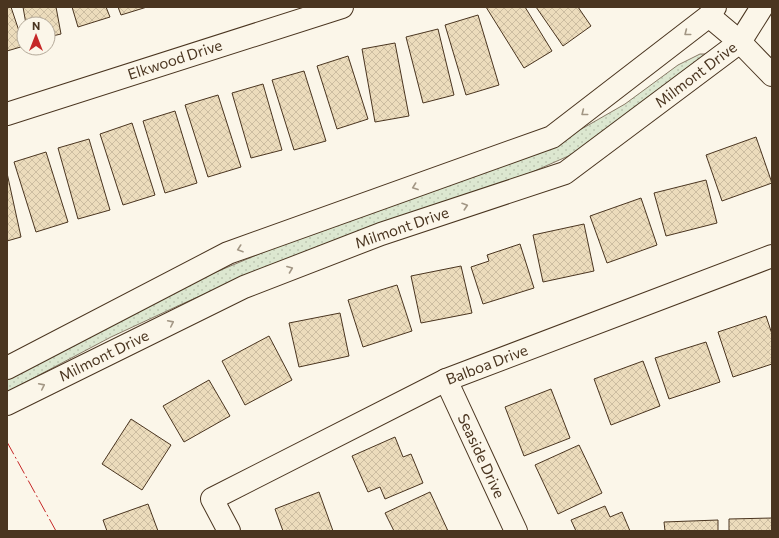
<svg xmlns="http://www.w3.org/2000/svg" width="779" height="538" font-family="Commissioner,sans-serif">
  <style>
    .grass { fill: url(#grass-dots); stroke: #887966 }
    .building { fill: url(#building-cross-hatch); stroke: #4a3520 }
    .lines { fill: none; stroke-linecap: round; stroke-linejoin: round }
    .minor-casing { stroke: #4a3520; stroke-width: 24 }
    .tertiary-casing { stroke: #4a3520; stroke-width: 24 }
    .minor { stroke: #fbf6e9; stroke-width: 22 }
    .tertiary { stroke: #fbf6e9; stroke-width: 22 }
    .power { stroke: #c62828; stroke-width: 1; stroke-dasharray: 14 3 2 3; stroke-linecap: butt }
    .oneway { stroke: #a29684 }
    .labels { text-anchor: middle; stroke-width: 3; stroke-linejoin: round; paint-order: stroke }
    .street-label { font-size: 15px; fill: #4a3520; stroke: #fbf6e9 }
  </style>
  <defs>
    <pattern id="grass-dots" width="8" height="8" patternUnits="userSpaceOnUse"><rect width="8" height="8" fill="#dce7d0"/><path d="M2 2h.1M6 6h.1" fill="none" stroke="#bec7b2" stroke-width="1.8" stroke-linecap="round"/></pattern>
    <pattern id="building-cross-hatch" width="8" height="8" patternUnits="userSpaceOnUse"><rect width="8" height="8" fill="#ecdcbc"/><path d="M0 0l8 8M0 8l8-8" fill="none" stroke="#ccbda1"/></pattern>
  </defs>
  <rect width="100%" height="100%" fill="#fbf6e9"/>
  <polygon class="grass" points="700,54 705,54 705,57 582,150 514,180 243,277 182,304 111,337 7,392 7,379 144,306 209,275 271,249 551,144 585,127 625,104 678,65"/>
  <g class="building">
    <polygon points="7,7 11,7 24,46 7,51"/>
    <polygon points="23,7 56,7 61,34 48,37 48,24 26,24"/>
    <polygon points="72,7 106,7 110,17 78,27"/>
    <polygon points="118,7 147,7 121,15"/>
    <polygon points="486,7 525,7 552,51 524,68"/>
    <polygon points="536,7 578,7 591,26 563,46"/>
    <polygon points="478,15 499,85 466,95 445,25"/>
    <polygon points="438,29 454,95 423,103 406,37"/>
    <polygon points="395,43 409,116 375,122 362,49"/>
    <polygon points="348,56 368,119 337,129 317,66"/>
    <polygon points="304,71 326,141 294,150 272,80"/>
    <polygon points="263,84 282,150 251,158 232,93"/>
    <polygon points="218,95 241,167 208,177 185,105"/>
    <polygon points="175,111 197,183 165,193 143,121"/>
    <polygon points="132,123 155,195 123,205 100,134"/>
    <polygon points="756,137 772,183 722,201 706,155"/>
    <polygon points="89,139 110,210 78,219 58,148"/>
    <polygon points="46,152 68,222 36,232 14,162"/>
    <polygon points="7,173 21,237 7,241"/>
    <polygon points="706,180 717,223 666,236 654,193"/>
    <polygon points="641,198 657,245 607,263 590,216"/>
    <polygon points="584,224 594,271 543,282 533,235"/>
    <polygon points="520,244 534,288 483,304 471,267 489,261 487,255"/>
    <polygon points="461,266 472,313 421,323 411,276"/>
    <polygon points="397,285 412,331 363,347 348,300"/>
    <polygon points="340,313 349,356 299,367 289,323"/>
    <polygon points="766,316 772,334 772,364 733,377 718,332"/>
    <polygon points="269,336 292,380 245,405 222,361"/>
    <polygon points="706,342 720,382 669,399 655,358"/>
    <polygon points="643,361 660,406 611,425 594,379"/>
    <polygon points="209,380 230,416 184,442 163,406"/>
    <polygon points="551,389 570,438 524,456 505,407"/>
    <polygon points="131,419 171,445 142,490 102,464"/>
    <polygon points="395,437 403,457 411,454 423,483 385,499 380,487 368,492 352,456"/>
    <polygon points="579,445 602,493 558,514 535,465"/>
    <polygon points="319,492 333,531 283,531 275,509"/>
    <polygon points="430,492 448,531 394,531 385,513"/>
    <polygon points="148,504 158,531 107,531 103,520"/>
    <polygon points="605,506 610,517 622,512 630,531 576,531 571,520"/>
    <polygon points="772,518 772,531 729,531 729,519"/>
    <polygon points="718,520 718,531 665,531 664,522"/>
  </g>
  <g class="lines">
    <defs>
      <g id="minor">
        <polyline points="709,16 740,42 772,75"/>
        <polyline points="7,114 342,7"/>
        <polyline points="446,380 516,531"/>
        <polyline points="229,531 212,499 446,380 772,256"/>
      </g>
      <g id="tertiary">
        <polyline points="7,368 228,253 552,137 709,16 715,7"/>
        <polyline points="7,404 244,287 381,234 565,173 740,42 762,7"/>
      </g>
    </defs>
    <use href="#minor" class="minor-casing"/>
    <use href="#tertiary" class="tertiary-casing"/>
    <use href="#minor" class="minor"/>
    <use href="#tertiary" class="tertiary"/>
    <polyline class="power" points="7,442 56,531"/>
  </g>
  <defs><path id="oneway-chevron" d="M-2-3.5L2.5 0L-2 3.5" fill="none" stroke-width="1.6" stroke-linecap="round" stroke-linejoin="round"/></defs>
  <g class="oneway">
    <use href="#oneway-chevron" transform="translate(687 33) rotate(142)"/>
    <use href="#oneway-chevron" transform="translate(584 113) rotate(142)"/>
    <use href="#oneway-chevron" transform="translate(415 187) rotate(160)"/>
    <use href="#oneway-chevron" transform="translate(465 206) rotate(-18)"/>
    <use href="#oneway-chevron" transform="translate(240 249) rotate(161)"/>
    <use href="#oneway-chevron" transform="translate(290 269) rotate(-21)"/>
    <use href="#oneway-chevron" transform="translate(171 323) rotate(-26)"/>
    <use href="#oneway-chevron" transform="translate(42 386) rotate(-26)"/>
  </g>
  <g class="labels">
    <g class="street-label">
      <text transform="translate(175 60) rotate(-18)" y="5">Elkwood Drive</text>
      <text transform="translate(696 75) rotate(-37)" y="5">Milmont Drive</text>
      <text transform="translate(402 228) rotate(-19)" y="5">Milmont Drive</text>
      <text transform="translate(104 356) rotate(-26)" y="5">Milmont Drive</text>
      <text transform="translate(487 365) rotate(-21)" y="5">Balboa Drive</text>
      <text transform="translate(481 456) rotate(65)" y="5">Seaside Drive</text>
    </g>
  </g>
  <rect width="779" height="538" fill="none" stroke="#4a3520" stroke-width="16"/>
  <g transform="translate(36 36)"><circle r="19" fill="#fbf6e9" stroke="#b4a999"/>
  <path d="M0-3L7 15L0 10L-7 15Z" fill="#c62828"/>
  <text y="-6" font-size="11" font-weight="bold" text-anchor="middle" fill="#4a3520">N</text>
  </g>
</svg>
